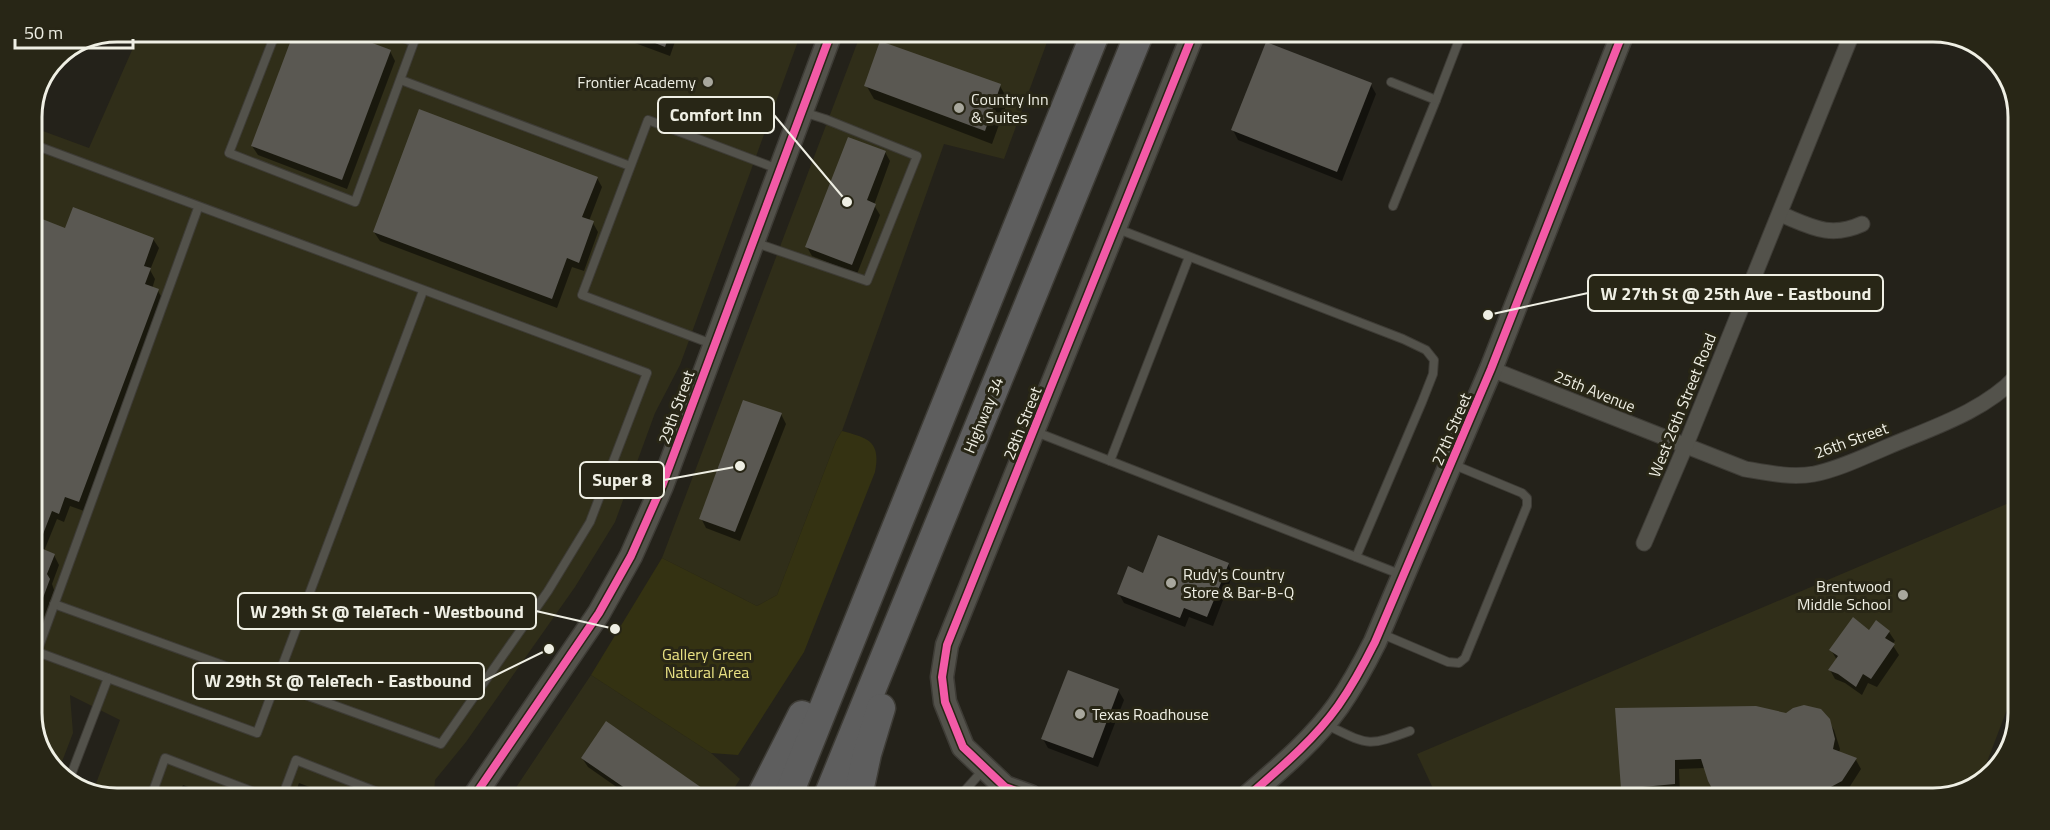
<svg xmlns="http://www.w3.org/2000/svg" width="2050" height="830" font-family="'Titillium Web',sans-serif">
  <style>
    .built { fill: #302e19 }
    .green { fill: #343212 }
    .shadow { fill: #0007 }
    .building { fill: #5a5852 }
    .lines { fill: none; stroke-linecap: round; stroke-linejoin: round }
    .lane-casing { stroke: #3e3c36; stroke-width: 10 }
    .street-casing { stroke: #3e3c36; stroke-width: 17 }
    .secondary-casing { stroke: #3e3c36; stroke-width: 25 }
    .highway-casing { stroke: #3e3c36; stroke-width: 31 }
    .lane { stroke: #53524b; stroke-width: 8 }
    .street { stroke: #53524b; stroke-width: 15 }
    .secondary { stroke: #53524b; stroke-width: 22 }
    .highway { stroke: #5e5e5e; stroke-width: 28 }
    .cycleway-casing { stroke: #282616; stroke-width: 11 }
    .cycleway { stroke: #f35aa7; stroke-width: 8 }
    .poi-dot { fill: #a8a79d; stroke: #282616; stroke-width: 2 }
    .labels { text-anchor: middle; stroke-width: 6; stroke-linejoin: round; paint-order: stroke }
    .poi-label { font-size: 16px; fill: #efefe4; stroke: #282616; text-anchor: start }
    .street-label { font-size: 16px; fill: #efefe4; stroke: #282616 }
    .park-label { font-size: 16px; fill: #e9e183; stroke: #282616 }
    .rim { fill: none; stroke: #efefe4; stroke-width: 3 }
    .leader { fill: none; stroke: #efefe4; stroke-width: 2 }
    .callout-dot { fill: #efefe4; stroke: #282616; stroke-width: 2 }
    .callout { fill: #282616; stroke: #efefe4; stroke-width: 2 }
    .callout-label { font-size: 18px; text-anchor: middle; font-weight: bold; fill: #efefe4 }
  </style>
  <rect width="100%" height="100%" fill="#24221a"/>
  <g class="built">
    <polygon points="140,32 801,33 680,365 655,413 615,522 575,587 466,742 435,780 434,795 92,794 120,720 70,695 73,733 58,772 49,765 32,719 32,127 89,148"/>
    <polygon points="861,33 1050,34 1004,159 944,144 842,431 836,441 777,595 757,606 662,558"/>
    <polygon points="2016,500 2014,691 1979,783 1934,798 1437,797 1417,754"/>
    <polygon points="591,675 711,753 740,779 730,795 511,795"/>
  </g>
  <path class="green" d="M842,431C868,438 881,441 875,472L804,652L738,755L711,753L591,675L662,558L757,606L777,595L836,441Z"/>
  <g class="shadow">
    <polygon points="295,32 339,32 390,51 395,61 347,189 258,155 252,146"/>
    <polygon points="614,33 678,33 670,56 616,36"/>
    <polygon points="866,85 1000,86 1008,100 992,144 874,99"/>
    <polygon points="1371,85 1376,94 1342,181 1238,140 1233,130"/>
    <polygon points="885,152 890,161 874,205 880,215 857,274 812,256 807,247"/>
    <polygon points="32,178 39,189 32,209"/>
    <polygon points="597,178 602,187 589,221 593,223 598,232 584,271 572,267 557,308 380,241 374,232"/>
    <polygon points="32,217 66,230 153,239 159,248 150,270 155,279 152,289 158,291 163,300 84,511 70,506 64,522 57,519 44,551 54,555 59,565 52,584 54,590 43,620 45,623 38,643 32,640"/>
    <polygon points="781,414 786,424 740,541 706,528 701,518"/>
    <polygon points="1228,564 1233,574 1213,626 1189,617 1185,627 1124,603 1119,594 1144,575"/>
    <polygon points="1869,632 1889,632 1895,641 1892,644 1899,655 1877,687 1868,683 1862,695 1845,683 1835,679 1830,670 1837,660 1831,650"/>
    <polygon points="1118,690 1124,700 1098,767 1048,748 1043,739"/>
    <polygon points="1616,710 1786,714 1828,720 1834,730 1840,749 1839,753 1856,760 1861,769 1847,791 1834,798 1719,798 1705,768 1679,769 1680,793 1628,798 1623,789"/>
    <polygon points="582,758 706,793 707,795 628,795 588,767"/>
    <polygon points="299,783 323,792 325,794 295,794"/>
    <polygon points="183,785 208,794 179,794"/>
  </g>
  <g class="building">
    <polygon points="294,32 343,32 391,50 342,180 251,146"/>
    <polygon points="630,33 670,33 665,47"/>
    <polygon points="880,41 1001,84 985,131 864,86"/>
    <polygon points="1266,42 1372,83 1337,172 1231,130"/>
    <polygon points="419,109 598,177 582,217 594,221 579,263 567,258 552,299 373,232"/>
    <polygon points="848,137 886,151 867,200 876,204 852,265 805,247"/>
    <polygon points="73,207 154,238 144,266 151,268 145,284 159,289 79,502 65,497 59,514 52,511 38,547 55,554 47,574 50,579 33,625 32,215 65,228"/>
    <polygon points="743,400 782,413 735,532 699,519"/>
    <polygon points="1158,535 1229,563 1207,617 1184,608 1180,618 1117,594 1128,566 1143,573"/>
    <polygon points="1853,617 1869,630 1876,620 1890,631 1885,638 1895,644 1871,679 1863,674 1856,687 1838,674 1828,670 1838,656 1829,650"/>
    <polygon points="1068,670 1119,689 1093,758 1041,739"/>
    <polygon points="1804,705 1821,709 1830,719 1835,739 1833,749 1857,758 1842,781 1829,788 1835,798 1717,798 1708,781 1701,759 1675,760 1675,784 1621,789 1615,708 1756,706 1786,713 1793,708"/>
    <polygon points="606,721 712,795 635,795 581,758"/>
  </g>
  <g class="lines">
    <defs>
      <g id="lane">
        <polyline points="276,32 229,153 355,202 414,42 389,32"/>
        <polyline points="401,80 630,166"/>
        <polyline points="1391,82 1436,100 1393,206"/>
        <polyline points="1436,100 1461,35"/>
        <polyline points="32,144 647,373 590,522 548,591 441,744 54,604"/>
        <polyline points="1118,229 1403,339 1426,350 1434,360 1433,374 1422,402 1356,557"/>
        <polyline points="756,243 867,281 917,156 825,119 803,112"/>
        <polyline points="712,344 582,295 648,120 778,169"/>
        <polyline points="1036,432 1402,575"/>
        <polyline points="1110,461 1189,257"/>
        <polyline points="1382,634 1448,662 1459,663 1465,658 1527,506 1527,498 1522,493 1452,464"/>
        <polyline points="32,650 257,733 423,291"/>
        <polyline points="37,652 198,208"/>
        <path d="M1327,725C1368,745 1367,747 1410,731"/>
        <polyline points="69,780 108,678"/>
        <polyline points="84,790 92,794"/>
        <polyline points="152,794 165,758 259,794 284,792 296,760 385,795"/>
        <polyline points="960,796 984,769"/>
      </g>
      <g id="street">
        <path d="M1780,214C1810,226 1829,239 1862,224"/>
        <path d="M1491,369L1745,469C1768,473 1791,478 1814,474C1839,469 1863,457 1887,447C1931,428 1983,412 2016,377"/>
        <polyline points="1644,543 1685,447 1851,36"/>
      </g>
      <g id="secondary">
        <polyline points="475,795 599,613 631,556 662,486 831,33"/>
        <polyline points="1030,796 1005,787 963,747 945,702 942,677 947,645 1193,34"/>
        <path d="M1247,797C1279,769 1313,741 1338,706C1352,686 1364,664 1375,642L1491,369L1622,35"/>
      </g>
      <g id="highway">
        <polyline points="761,796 802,715"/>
        <polyline points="788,796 1095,34"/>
        <polyline points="828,796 1139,34"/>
        <polyline points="858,796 867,754 881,708"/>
      </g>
    </defs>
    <use href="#lane" class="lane-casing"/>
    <use href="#street" class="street-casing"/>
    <use href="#secondary" class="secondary-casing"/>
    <use href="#highway" class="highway-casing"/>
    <use href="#lane" class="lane"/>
    <use href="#street" class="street"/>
    <use href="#secondary" class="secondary"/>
    <use href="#highway" class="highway"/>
    <defs>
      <g id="cycleway">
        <polyline points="475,795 599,613 631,556 662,486 831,33"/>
        <polyline points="1030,796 1005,787 963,747 945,702 942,677 947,645 1193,34"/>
        <path d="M1247,797C1279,769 1313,741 1338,706C1352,686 1364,664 1375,642L1491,369L1622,35"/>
      </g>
    </defs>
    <use href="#cycleway" class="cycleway-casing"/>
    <use href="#cycleway" class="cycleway"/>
  </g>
  <g class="poi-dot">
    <circle cx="708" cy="82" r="6"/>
    <circle cx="959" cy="108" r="6"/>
    <circle cx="1171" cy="583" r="6"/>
    <circle cx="1903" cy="595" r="6"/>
    <circle cx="1080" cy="714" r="6"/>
  </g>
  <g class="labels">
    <g class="poi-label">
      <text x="696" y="88" text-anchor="end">Frontier Academy</text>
      <text x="971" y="105">Country Inn<tspan x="971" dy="18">&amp; Suites</tspan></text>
      <text x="1183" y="580">Rudy's Country<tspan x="1183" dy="18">Store &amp; Bar-B-Q</tspan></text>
      <text x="1891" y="592" text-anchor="end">Brentwood<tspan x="1891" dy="18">Middle School</tspan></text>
      <text x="1092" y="720">Texas Roadhouse</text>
    </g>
    <g class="street-label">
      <text transform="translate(1595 391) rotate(22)" y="6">25th Avenue</text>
      <text transform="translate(1682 405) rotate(-68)" y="6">West 26th Street Road</text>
      <text transform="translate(676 407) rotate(-70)" y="6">29th Street</text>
      <text transform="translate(983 415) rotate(-68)" y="6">Highway 34</text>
      <text transform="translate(1022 423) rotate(-68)" y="6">28th Street</text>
      <text transform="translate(1451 429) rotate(-67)" y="6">27th Street</text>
      <text transform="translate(1851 440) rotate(-20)" y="6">26th Street</text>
    </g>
    <g class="park-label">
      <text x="707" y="660">Gallery Green<tspan x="707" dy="18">Natural Area</tspan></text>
    </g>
  </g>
  <path d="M0 0H2050V830H0ZM117 42H1933A75 75 0 0 1 2008 117V713A75 75 0 0 1 1933 788H117A75 75 0 0 1 42 713V117A75 75 0 0 1 117 42Z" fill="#282616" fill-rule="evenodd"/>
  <path class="rim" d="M117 42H1933A75 75 0 0 1 2008 117V713A75 75 0 0 1 1933 788H117A75 75 0 0 1 42 713V117A75 75 0 0 1 117 42Z"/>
  <path class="leader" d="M847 202L774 115M1488 315L1588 293M740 466L664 480M615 629L536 611M549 649L484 681"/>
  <g class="callout-dot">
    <circle cx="847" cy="202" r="6"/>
    <circle cx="1488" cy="315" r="6"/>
    <circle cx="740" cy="466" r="6"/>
    <circle cx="615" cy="629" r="6"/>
    <circle cx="549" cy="649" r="6"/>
  </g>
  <g class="callout">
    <rect x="658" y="97" width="116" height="36" rx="6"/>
    <rect x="1588" y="275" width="295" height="36" rx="6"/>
    <rect x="580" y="462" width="84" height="36" rx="6"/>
    <rect x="238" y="593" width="298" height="36" rx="6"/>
    <rect x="193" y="663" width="291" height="36" rx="6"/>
  </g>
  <g class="callout-label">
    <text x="716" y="121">Comfort Inn</text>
    <text x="1736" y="300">W 27th St @ 25th Ave - Eastbound</text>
    <text x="622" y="486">Super 8</text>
    <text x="387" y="618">W 29th St @ TeleTech - Westbound</text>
    <text x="338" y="687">W 29th St @ TeleTech - Eastbound</text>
  </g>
  <path d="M15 39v9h118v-9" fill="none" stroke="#efefe4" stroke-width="3"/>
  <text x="24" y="39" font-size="18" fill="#efefe4" stroke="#282616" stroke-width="4.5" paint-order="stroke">50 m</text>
</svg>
